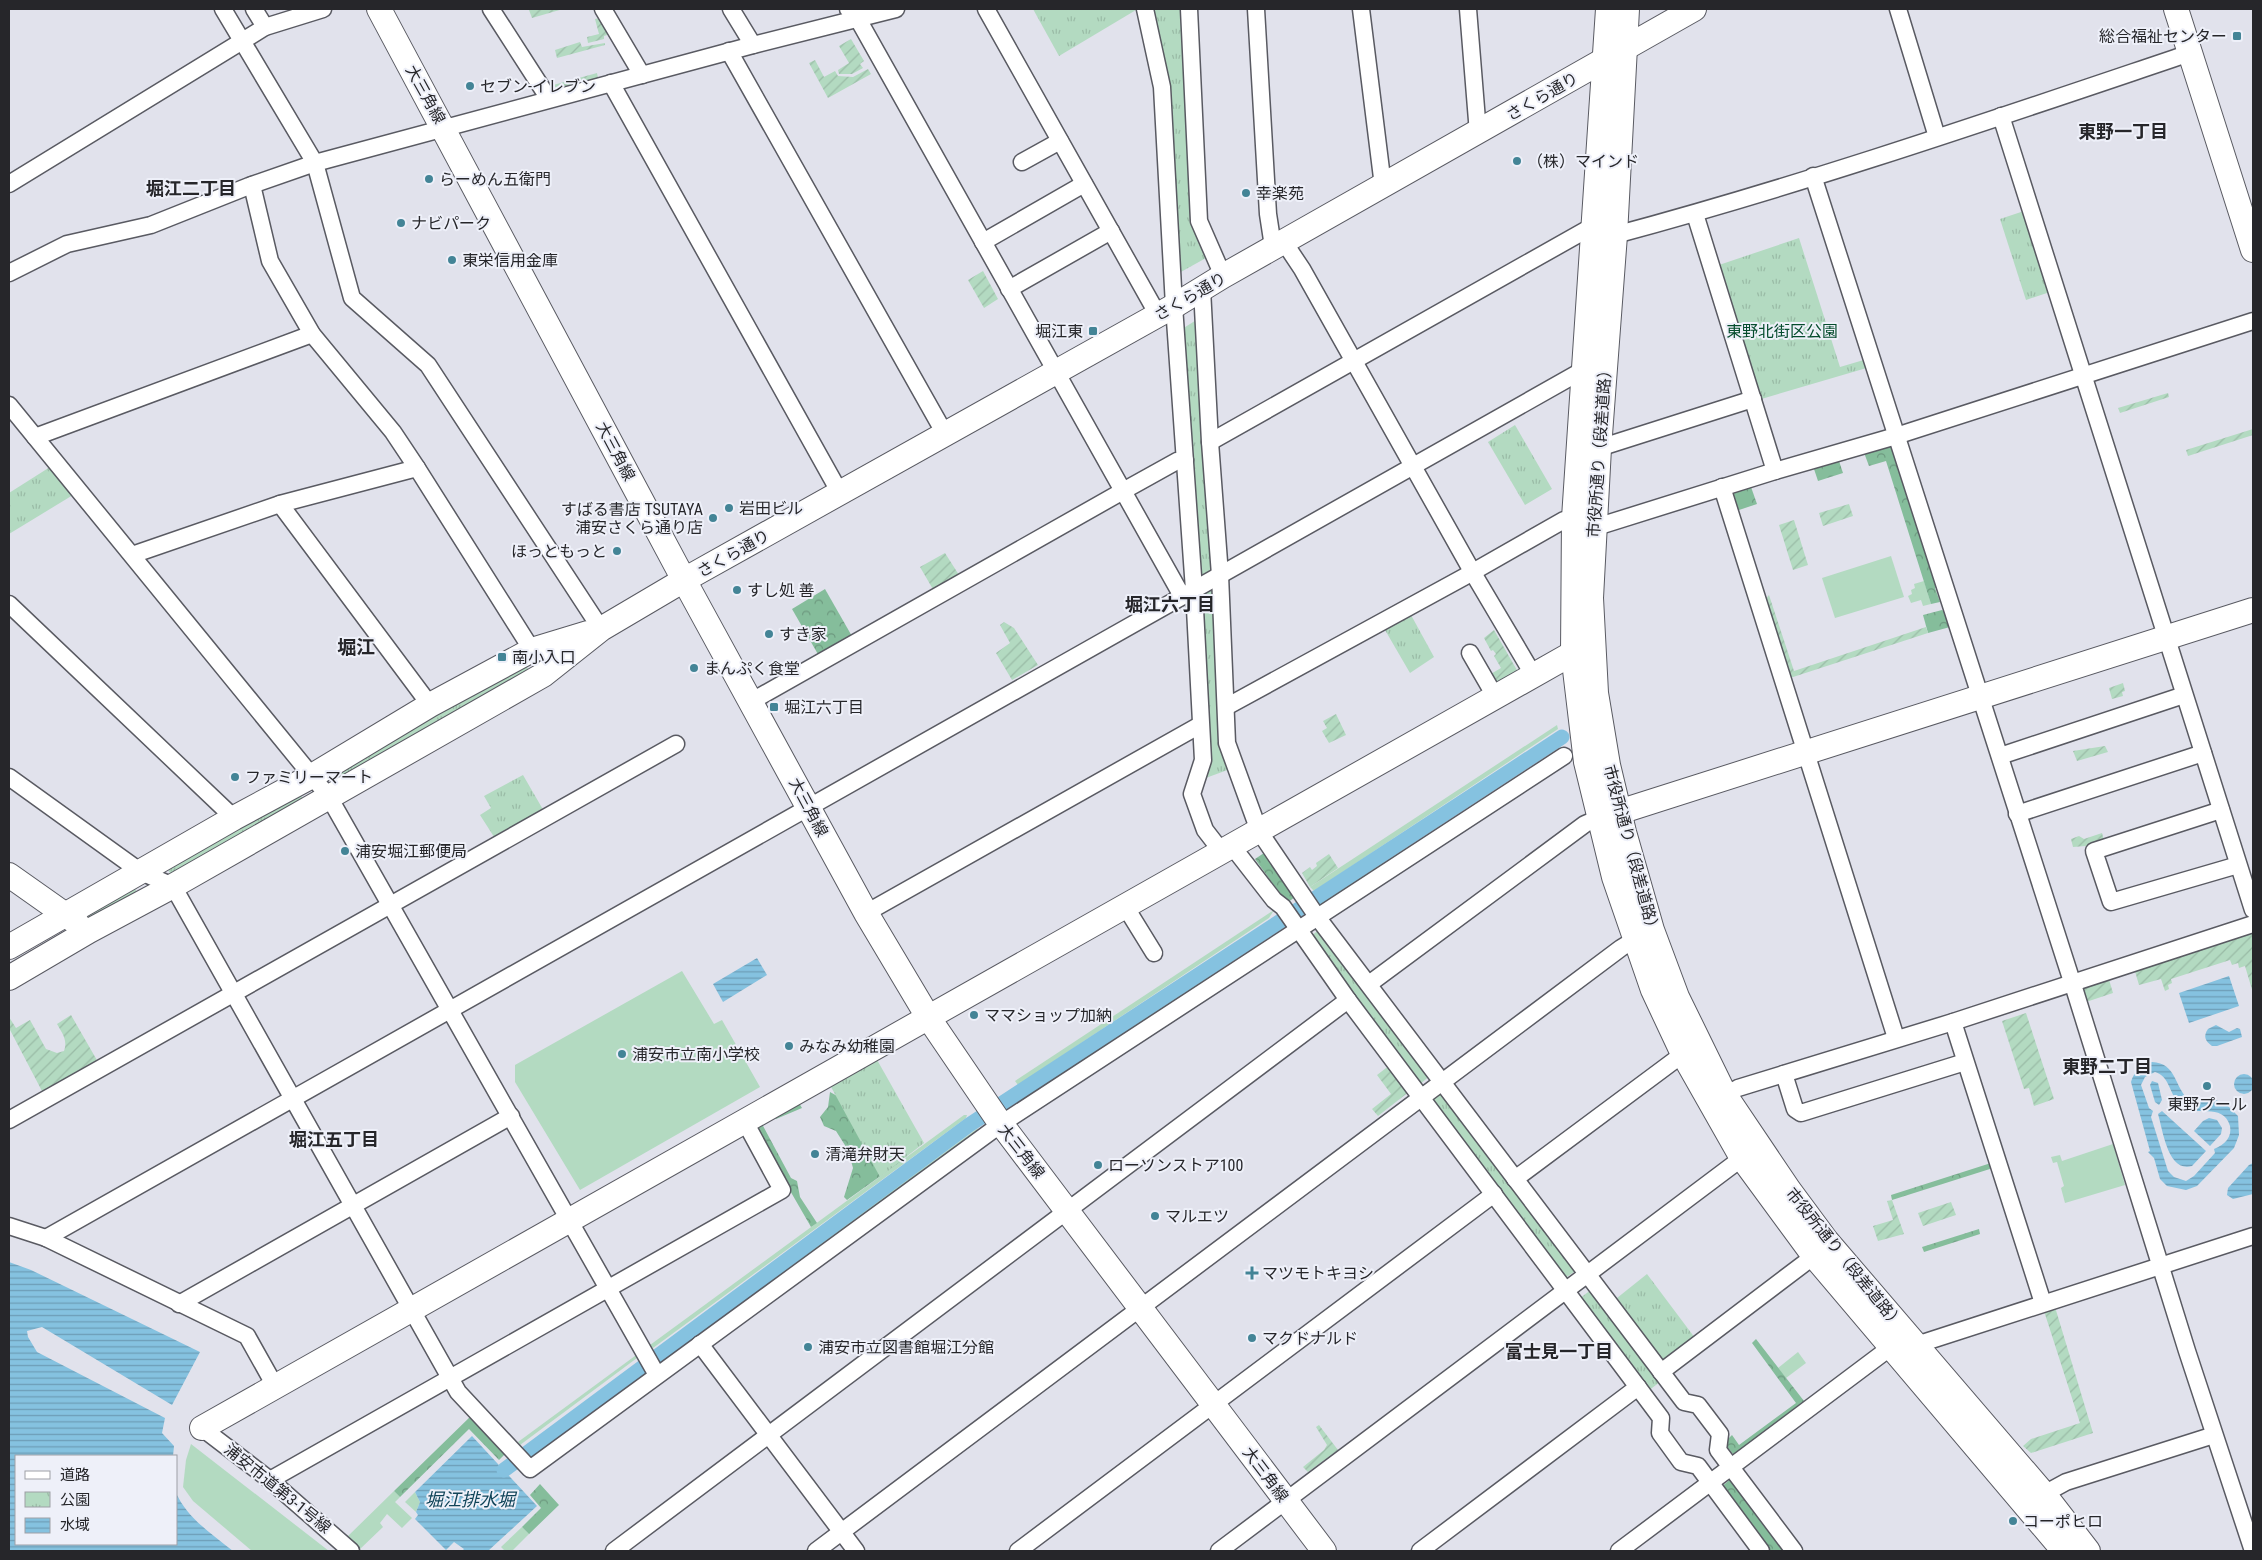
<svg xmlns="http://www.w3.org/2000/svg" width="2262" height="1560" font-family="'Roboto Condensed','Noto Sans JP',sans-serif">
  <style>
    .grass { fill: #b3dac1 }
    .forest { fill: url(#forest-crowns) }
    .park { fill: url(#park-tufts) }
    .garden { fill: url(#garden-furrows) }
    .water { fill: url(#water-rules); fill-rule: evenodd }
    .lines { fill: none; stroke-linecap: round; stroke-linejoin: round }
    .canal { stroke: #85c2e0; stroke-width: 15 }
    .street-casing { stroke: #595a62; stroke-width: 19 }
    .secondary-casing { stroke: #595a62; stroke-width: 26 }
    .street { stroke: #fff; stroke-width: 16 }
    .secondary { stroke: #fff; stroke-width: 24 }
    .poi-dot { fill: #438496; stroke: #eef0f9; stroke-width: 2 }
    .labels { text-anchor: middle; stroke-width: 4; stroke-linejoin: round; paint-order: stroke }
    .poi-label { font-size: 16px; fill: #26262a; stroke: #eef0f9; text-anchor: start }
    .street-label { font-size: 16px; fill: #26262a; stroke: #eef0f9 }
    .park-label { font-size: 16px; fill: #054c2d; stroke: #eef0f9 }
    .neighbourhood-label { font-size: 18px; font-weight: bold; fill: #26262a; stroke: #eef0f9 }
    .water-label { font-size: 18px; font-style: italic; fill: #104459; stroke: #eef0f9 }
    .quarter-label { font-size: 19px; font-weight: bold; fill: #26262a; stroke: #eef0f9 }
  </style>
  <defs>
    <pattern id="forest-crowns" width="20" height="18" patternUnits="userSpaceOnUse" patternTransform="scale(1.25)"><rect width="20" height="18" fill="#85bd9b"/><path d="M2 6a3 3 0 1 1 6 0M12 15a3 3 0 1 1 6 0" fill="none" stroke="#6d997f"/></pattern>
    <pattern id="park-tufts" width="24" height="20" patternUnits="userSpaceOnUse" patternTransform="scale(1.25)"><rect width="24" height="20" fill="#b3dac1"/><path d="M3 7l-1-3M5 7V3M7 7l1-3M15 17l-1-3M17 17v-4M19 17l1-3" fill="none" stroke="#9abba6"/></pattern>
    <pattern id="garden-furrows" width="10" height="10" patternUnits="userSpaceOnUse" patternTransform="scale(1.25)"><rect width="10" height="10" fill="#b3dac1"/><path d="M-1 1l2-2M0 10L10 0M9 11l2-2" fill="none" stroke="#9abba6"/></pattern>
    <pattern id="water-rules" width="6" height="5" patternUnits="userSpaceOnUse" patternTransform="scale(1.25)"><rect width="6" height="5" fill="#85c2e0"/><path d="M0 2.5h6" fill="none" stroke="#6d9db6"/></pattern>
  </defs>
  <rect width="100%" height="100%" fill="#e1e2ec"/>
  <g class="grass">
    <polygon points="1891,556 1904,597 1835,618 1822,578"/>
    <polygon points="1924,581 1931,604 1923,606 1921,600 1911,603 1908,596 1912,594 1911,590 1915,588 1914,584"/>
    <polygon points="1557,725 1558,729 1314,891 1310,887"/>
    <polygon points="1558,752 1322,904 1320,903"/>
    <polygon points="1274,910 1269,918 1018,1085 1015,1081"/>
    <polygon points="1288,926 1285,931 1031,1099 1020,1101 1019,1099"/>
    <polygon points="682,971 714,1024 722,1020 760,1087 580,1190 515,1082 515,1065"/>
    <polygon points="964,1115 967,1115 966,1118 653,1348 650,1345"/>
    <polygon points="978,1128 975,1134 664,1363 660,1361"/>
    <polygon points="2113,1144 2125,1185 2065,1203 2061,1188 2064,1186 2057,1162 2053,1163 2051,1157 2060,1155 2062,1161"/>
    <polygon points="1798,1352 1806,1363 1786,1378 1778,1368"/>
    <polygon points="639,1353 637,1358 520,1445 518,1442"/>
    <polygon points="648,1370 647,1375 532,1458 531,1456"/>
    <polygon points="191,1444 329,1551 252,1551 193,1501 183,1487 186,1460"/>
    <polygon points="394,1491 400,1497 395,1502 412,1518 402,1528 387,1514 380,1523 383,1527 359,1550 347,1537"/>
    <polygon points="415,1492 420,1502 416,1512 405,1502"/>
    <polygon points="522,1527 529,1534 512,1551 505,1551 501,1547"/>
  </g>
  <g class="forest">
    <polygon points="1892,445 1938,586 1935,588 1940,602 1931,604 1886,461 1869,466 1863,450"/>
    <polygon points="1838,458 1843,473 1818,481 1813,466"/>
    <polygon points="1751,487 1757,504 1736,511 1732,497 1735,492"/>
    <polygon points="825,589 853,638 819,656 792,609"/>
    <polygon points="1942,610 1945,612 1950,627 1928,633 1923,615"/>
    <polygon points="1267,851 1299,894 1287,903 1255,859"/>
    <polygon points="830,1092 839,1097 900,1155 900,1162 847,1200 844,1197 853,1168 848,1150 836,1131 824,1126 820,1117 828,1107"/>
    <polygon points="799,1103 802,1108 776,1119 774,1117"/>
    <polygon points="762,1124 791,1178 797,1181 800,1197 817,1223 811,1227 754,1128"/>
    <polygon points="1991,1163 1993,1168 1892,1200 1891,1195"/>
    <polygon points="1979,1229 1980,1234 1924,1252 1922,1247"/>
    <polygon points="1756,1339 1804,1401 1734,1455 1724,1443 1732,1435 1739,1445 1796,1403 1752,1343"/>
    <polygon points="473,1414 508,1451 499,1460 469,1429 400,1497 394,1491"/>
    <polygon points="1733,1477 1789,1551 1767,1551 1720,1488"/>
    <polygon points="540,1484 559,1505 529,1534 522,1527 541,1508 530,1495"/>
  </g>
  <g class="park">
    <polygon points="1033,9 1136,9 1136,10 1059,56"/>
    <polygon points="1150,9 1181,9 1192,225 1206,258 1179,273"/>
    <polygon points="2024,211 2050,292 2026,300 2000,219"/>
    <polygon points="1799,238 1840,367 1867,359 1870,367 1758,400 1716,266"/>
    <polygon points="1198,319 1214,570 1198,579 1182,329"/>
    <polygon points="1515,425 1552,489 1525,505 1488,442"/>
    <polygon points="50,467 73,495 9,534 9,493"/>
    <polygon points="1214,586 1233,768 1203,779 1198,596"/>
    <polygon points="1411,615 1434,657 1410,673 1385,630"/>
    <polygon points="525,663 531,676 339,782 335,778 334,773"/>
    <polygon points="523,775 545,813 496,840 480,815 491,808 484,796"/>
    <polygon points="299,792 304,801 173,875 169,872 168,866"/>
    <polygon points="135,888 137,893 85,920 86,914"/>
    <polygon points="1321,928 1432,1074 1419,1085 1310,937"/>
    <polygon points="876,1058 924,1143 880,1177 830,1085"/>
    <polygon points="1443,1091 1578,1269 1564,1279 1431,1100"/>
    <polygon points="1647,1274 1695,1338 1664,1362 1617,1298"/>
    <polygon points="1592,1289 1660,1382 1648,1391 1579,1299"/>
  </g>
  <g class="garden">
    <polygon points="533,9 563,9 532,18 529,10"/>
    <polygon points="600,18 610,34 604,36 604,39 588,43 587,37 599,34 595,19"/>
    <polygon points="851,39 864,61 860,64 863,68 852,74 839,74 838,70 849,63 839,46"/>
    <polygon points="580,42 582,47 605,43 605,45 557,58 555,50"/>
    <polygon points="815,60 824,77 835,71 838,76 853,77 868,69 871,74 828,98 809,63"/>
    <polygon points="597,73 598,78 549,91 546,87"/>
    <polygon points="983,271 998,299 984,308 968,280"/>
    <polygon points="2168,393 2169,397 2120,413 2118,408"/>
    <polygon points="2253,429 2253,435 2188,456 2186,450"/>
    <polygon points="1849,504 1853,516 1823,526 1819,513"/>
    <polygon points="1794,520 1808,565 1793,570 1779,525"/>
    <polygon points="945,553 959,575 934,591 920,567"/>
    <polygon points="1769,595 1794,671 1926,627 1928,633 1790,678 1765,600"/>
    <polygon points="1004,622 1014,628 1038,665 1012,680 996,653 1010,643 1000,625"/>
    <polygon points="1494,630 1518,672 1495,685 1489,675 1501,668 1494,656 1496,654 1493,650 1491,651 1484,638"/>
    <polygon points="2123,683 2125,691 2122,692 2123,696 2112,699 2109,688"/>
    <polygon points="1336,714 1346,735 1329,743 1322,731 1327,728 1323,721"/>
    <polygon points="2105,746 2108,752 2077,761 2073,751"/>
    <polygon points="2102,833 2104,840 2086,846 2073,847 2071,839 2079,836 2084,839"/>
    <polygon points="1329,854 1338,868 1310,887 1302,873 1310,867 1312,870 1317,866 1316,863"/>
    <polygon points="2250,932 2253,934 2253,993 2245,966 2239,968 2238,963 2232,965 2230,960 2171,979 2172,983 2168,985 2169,989 2165,991 2161,979 2139,985 2134,968"/>
    <polygon points="2108,976 2113,993 2086,1002 2081,986"/>
    <polygon points="2026,1013 2054,1099 2034,1106 2029,1088 2024,1089 2002,1021"/>
    <path d="M71,1015L98,1062L43,1093L9,1028V1017L16,1028L30,1020L46,1049L57,1053L64,1051C68,1040 62,1033 57,1024Z"/>
    <polygon points="1390,1065 1410,1091 1378,1116 1372,1109 1391,1094 1377,1075"/>
    <polygon points="1892,1200 1904,1234 1878,1241 1873,1226 1893,1220 1887,1201"/>
    <polygon points="1951,1202 1956,1215 1923,1226 1918,1213"/>
    <polygon points="2055,1307 2093,1433 2031,1453 2023,1446 2031,1439 2080,1423 2044,1311"/>
    <polygon points="1319,1425 1338,1450 1308,1472 1303,1467 1324,1450 1327,1445 1316,1427"/>
  </g>
  <g class="water">
    <polygon points="757,958 767,975 723,1002 713,984"/>
    <polygon points="2229,976 2239,1006 2189,1023 2179,993"/>
    <path d="M2216,1025L2229,1032L2237,1028L2240,1029L2242,1037L2217,1046H2212C2205,1041 2203,1036 2208,1029Z"/>
    <path d="M2152,1062C2177,1063 2174,1087 2189,1100L2199,1102L2216,1098V1100L2228,1106L2238,1116L2239,1135L2234,1148L2197,1186L2186,1190L2167,1186L2160,1179L2154,1158L2148,1152L2150,1151L2131,1082C2134,1071 2141,1065 2152,1062ZM2155,1072C2170,1076 2170,1096 2180,1105C2194,1119 2223,1101 2230,1126C2231,1131 2230,1136 2227,1140C2224,1144 2219,1147 2214,1149L2215,1153L2194,1176L2186,1181L2174,1177L2168,1171L2151,1117L2153,1111L2149,1108L2141,1085L2145,1077Z"/>
    <circle cx="2244" cy="1084" r="10"/>
    <polygon points="2152,1081 2158,1083 2162,1100 2159,1105 2155,1102 2150,1085"/>
    <path d="M2162,1111L2206,1151L2192,1166C2168,1173 2163,1131 2158,1114Z"/>
    <polygon points="2209,1118 2217,1120 2222,1128 2221,1134 2210,1146 2194,1131 2203,1121"/>
    <polygon points="2253,1163 2253,1194 2233,1199 2227,1195 2228,1188 2249,1165"/>
    <path d="M9,1262L31,1270L200,1352L172,1405L42,1327L27,1331L28,1337L37,1352L165,1418L162,1433L174,1446L173,1456H16V1544H176V1493C188,1519 212,1534 233,1551H9Z"/>
    <polygon points="472,1436 537,1506 488,1551 462,1551 464,1549 454,1542 446,1550 415,1519 418,1515 416,1512 420,1502 415,1492"/>
  </g>
  <g class="lines">
    <polyline class="canal" points="504,1470 969,1125 1562,737"/>
    <defs>
      <g id="street">
        <polyline points="223,9 315,163 352,298 428,365 601,629"/>
        <polyline points="254,9 265,27"/>
        <polyline points="491,9 549,99"/>
        <polyline points="603,9 642,75"/>
        <polyline points="731,9 753,45"/>
        <polyline points="848,9 858,19 1182,596"/>
        <polyline points="986,9 1158,315"/>
        <polyline points="1145,9 1162,87 1174,306 1194,590 1203,760 1192,794 1205,830 1222,852"/>
        <polyline points="1189,9 1199,221 1223,276"/>
        <polyline points="1256,9 1268,214 1272,240 1275,246"/>
        <polyline points="1361,9 1383,186"/>
        <polyline points="1468,9 1478,133"/>
        <polyline points="1898,9 1937,137"/>
        <polyline points="729,51 945,434"/>
        <polyline points="611,83 840,493"/>
        <polyline points="2001,116 2253,910"/>
        <polyline points="1022,162 1060,141"/>
        <polyline points="1813,176 2075,991 2187,1351 2253,1551"/>
        <polyline points="9,184 265,27 323,9"/>
        <polyline points="252,185 270,261 312,334 393,432 417,468 532,650"/>
        <polyline points="1695,214 1775,471"/>
        <path d="M1615,235C1809,183 2000,117 2190,53"/>
        <polyline points="983,242 1084,184"/>
        <polyline points="1284,242 1302,269 1473,573 1534,676"/>
        <polyline points="9,273 67,244 151,225 249,186 315,163 753,45 896,9"/>
        <polyline points="1009,289 1111,231"/>
        <polyline points="1202,289 1210,442 1220,575 1227,743 1259,831 1318,918 1684,1402 1698,1405 1720,1434 1718,1450 1794,1551"/>
        <polyline points="9,405 329,797 657,1375"/>
        <polyline points="35,437 312,334"/>
        <polyline points="1210,442 1593,226"/>
        <polyline points="1599,448 1753,399"/>
        <polyline points="1722,487 1896,1038"/>
        <polyline points="280,504 430,705"/>
        <polyline points="1593,528 1775,471 1896,436 2253,321"/>
        <polyline points="132,555 280,504 417,468"/>
        <polyline points="9,604 234,818"/>
        <polyline points="1470,653 1496,698"/>
        <polyline points="752,701 1123,491 1177,461 1185,460"/>
        <polyline points="1226,707 1464,577 1564,520 1574,518"/>
        <polyline points="2000,756 2184,695"/>
        <polyline points="9,777 141,872 173,886 458,1392 530,1469 1001,1124 1564,756"/>
        <polyline points="2221,810 2094,851 2111,902 2238,865"/>
        <polyline points="2017,814 2203,753"/>
        <polyline points="1232,846 1274,900 1283,907 1348,1000 1661,1418 1660,1433 1681,1462 1698,1466 1761,1551"/>
        <polyline points="1125,906 1154,953"/>
        <polyline points="866,913 1200,725"/>
        <polyline points="1369,984 1585,824 1599,818"/>
        <polyline points="1953,1022 2043,1303"/>
        <polyline points="1784,1074 1795,1109 1801,1113 1965,1062"/>
        <polyline points="1725,1095 1738,1088 1953,1022 2253,924"/>
        <polyline points="9,1120 676,744"/>
        <polyline points="1515,1179 1683,1054"/>
        <polyline points="9,1226 46,1238 247,1336 275,1386"/>
        <polyline points="46,1238 1585,369"/>
        <polyline points="179,1304 511,1116"/>
        <polyline points="700,1344 856,1551"/>
        <polyline points="1916,1345 2253,1236"/>
        <polyline points="1661,1372 1814,1256"/>
        <polyline points="202,1428 270,1480 351,1551"/>
        <polyline points="270,1480 782,1190 744,1120"/>
        <polyline points="2044,1494 2066,1482 2214,1435"/>
        <polyline points="614,1551 1348,1000"/>
        <polyline points="816,1551 1621,948 1634,940"/>
        <polyline points="1018,1551 1494,1194"/>
        <polyline points="1219,1551 1742,1158"/>
        <polyline points="1420,1551 1638,1387"/>
        <polyline points="1619,1551 1891,1347"/>
      </g>
      <g id="secondary">
        <polyline points="379,9 684,580 866,913 928,1017 996,1117 1324,1551"/>
        <polyline points="1608,9 1574,518 1573,653 1586,762 1614,877 1653,990 1683,1054 1742,1158 1814,1256 2064,1551"/>
        <polyline points="1627,9 1615,235 1599,448 1591,598 1596,693 1608,765 1624,832 1652,930 1677,997 1725,1095 1789,1190 1826,1240 2044,1494 2088,1551"/>
        <polyline points="2176,9 2253,250"/>
        <polyline points="1619,812 2253,610"/>
        <polyline points="9,875 77,923"/>
        <polyline points="9,947 234,818 312,776 430,705 532,650 588,633"/>
        <polyline points="9,978 89,931 173,886 543,675 601,629 684,580 1174,306 1223,276 1694,9"/>
        <polyline points="202,1428 1573,653"/>
      </g>
    </defs>
    <use href="#street" class="street-casing"/>
    <use href="#secondary" class="secondary-casing"/>
    <use href="#street" class="street"/>
    <use href="#secondary" class="secondary"/>
  </g>
  <g class="poi-dot">
    <rect x="2232" y="31" width="10" height="10" rx="2.5"/>
    <circle cx="470" cy="86" r="5"/>
    <circle cx="1517" cy="161" r="5"/>
    <circle cx="429" cy="179" r="5"/>
    <circle cx="1246" cy="193" r="5"/>
    <circle cx="401" cy="223" r="5"/>
    <circle cx="452" cy="260" r="5"/>
    <rect x="1088" y="326" width="10" height="10" rx="2.5"/>
    <circle cx="729" cy="508" r="5"/>
    <circle cx="713" cy="518" r="5"/>
    <circle cx="617" cy="551" r="5"/>
    <circle cx="737" cy="590" r="5"/>
    <circle cx="769" cy="634" r="5"/>
    <rect x="497" y="652" width="10" height="10" rx="2.5"/>
    <circle cx="694" cy="668" r="5"/>
    <rect x="769" y="702" width="10" height="10" rx="2.5"/>
    <circle cx="235" cy="777" r="5"/>
    <circle cx="345" cy="851" r="5"/>
    <circle cx="974" cy="1015" r="5"/>
    <circle cx="789" cy="1046" r="5"/>
    <circle cx="622" cy="1054" r="5"/>
    <circle cx="2207" cy="1086" r="5"/>
    <circle cx="815" cy="1154" r="5"/>
    <circle cx="1098" cy="1165" r="5"/>
    <circle cx="1155" cy="1216" r="5"/>
    <path d="M1249.5 1265.5h5v5h5v5h-5v5h-5v-5h-5v-5h5z"/>
    <circle cx="1252" cy="1338" r="5"/>
    <circle cx="808" cy="1347" r="5"/>
    <circle cx="2013" cy="1521" r="5"/>
  </g>
  <g class="labels">
    <g class="poi-label">
      <text x="2227" y="42" text-anchor="end">総合福祉センター</text>
      <text x="480" y="92">セブン-イレブン</text>
      <text x="1527" y="167">（株）マインド</text>
      <text x="439" y="185">らーめん五衛門</text>
      <text x="1256" y="199">幸楽苑</text>
      <text x="411" y="229">ナビパーク</text>
      <text x="462" y="266">東栄信用金庫</text>
      <text x="1083" y="337" text-anchor="end">堀江東</text>
      <text x="739" y="514">岩田ビル</text>
      <text x="703" y="515" text-anchor="end">すばる書店 TSUTAYA<tspan x="703" dy="18">浦安さくら通り店</tspan></text>
      <text x="607" y="557" text-anchor="end">ほっともっと</text>
      <text x="747" y="596">すし処 善</text>
      <text x="779" y="640">すき家</text>
      <text x="512" y="663">南小入口</text>
      <text x="704" y="674">まんぷく食堂</text>
      <text x="784" y="713">堀江六丁目</text>
      <text x="245" y="783">ファミリーマート</text>
      <text x="355" y="857">浦安堀江郵便局</text>
      <text x="984" y="1021">ママショップ加納</text>
      <text x="799" y="1052">みなみ幼稚園</text>
      <text x="632" y="1060">浦安市立南小学校</text>
      <text x="2207" y="1110" text-anchor="middle">東野プール</text>
      <text x="825" y="1160">清滝弁財天</text>
      <text x="1108" y="1171">ローソンストア100</text>
      <text x="1165" y="1222">マルエツ</text>
      <text x="1262" y="1279">マツモトキヨシ</text>
      <text x="1262" y="1344">マクドナルド</text>
      <text x="818" y="1353">浦安市立図書館堀江分館</text>
      <text x="2023" y="1527">コーポヒロ</text>
    </g>
    <g class="street-label">
      <text transform="translate(426 94) rotate(61)" y="6">大三角線</text>
      <text transform="translate(1542 96) rotate(-30)" y="6">さくら通り</text>
      <text transform="translate(1190 296) rotate(-30)" y="6">さくら通り</text>
      <text transform="translate(1599 450) rotate(-86)" y="6">市役所通り（段差道路）</text>
      <text transform="translate(616 451) rotate(62)" y="6">大三角線</text>
      <text transform="translate(733 553) rotate(-29)" y="6">さくら通り</text>
      <text transform="translate(809 807) rotate(62)" y="6">大三角線</text>
      <text transform="translate(1632 850) rotate(75)" y="6">市役所通り（段差道路）</text>
      <text transform="translate(1022 1151) rotate(52)" y="6">大三角線</text>
      <text transform="translate(1845 1258) rotate(51)" y="6">市役所通り（段差道路）</text>
      <text transform="translate(1266 1474) rotate(53)" y="6">大三角線</text>
      <text transform="translate(278 1488) rotate(39)" y="6">浦安市道第3-1号線</text>
    </g>
    <g class="park-label">
      <text x="1782" y="337">東野北街区公園</text>
    </g>
    <g class="neighbourhood-label">
      <text x="2123" y="138">東野一丁目</text>
      <text x="191" y="195">堀江二丁目</text>
      <text x="1170" y="611">堀江六丁目</text>
      <text x="2107" y="1073">東野二丁目</text>
      <text x="334" y="1146">堀江五丁目</text>
      <text x="1559" y="1358">富士見一丁目</text>
    </g>
    <g class="water-label">
      <text x="470" y="1506">堀江排水堀</text>
    </g>
    <g class="quarter-label">
      <text x="356" y="654">堀江</text>
    </g>
  </g>
  <rect width="2262" height="1560" fill="none" stroke="#26262a" stroke-width="20"/>
  <rect x="15" y="1455" width="162" height="90" fill="#eef0f9" stroke="#9e9fa6"/>
  <rect x="25" y="1471" width="25" height="8" fill="#ffffff" stroke="#9e9fa6"/>
  <text x="60" y="1480" font-size="15" fill="#26262a">道路</text>
  <rect x="25" y="1492" width="25" height="15" fill="url(#park-tufts)" stroke="#9e9fa6"/>
  <text x="60" y="1505" font-size="15" fill="#26262a">公園</text>
  <rect x="25" y="1518" width="25" height="15" fill="url(#water-rules)" stroke="#9e9fa6"/>
  <text x="60" y="1530" font-size="15" fill="#26262a">水域</text>
</svg>
